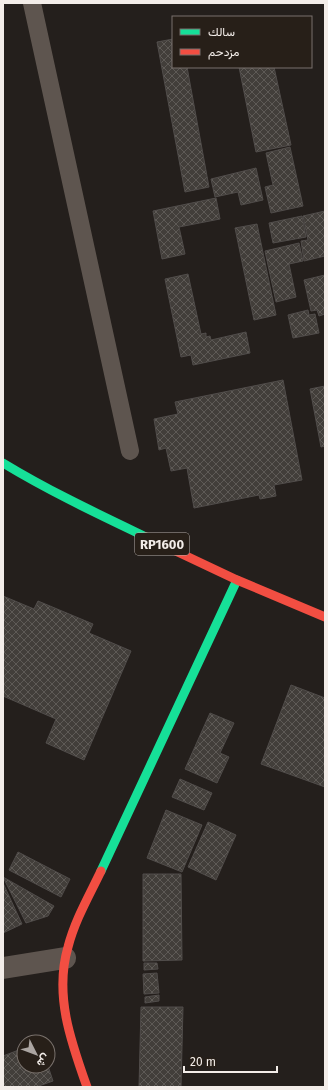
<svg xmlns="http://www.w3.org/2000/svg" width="328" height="1090" font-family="'Fira Sans',Vazirmatn,sans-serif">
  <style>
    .building { fill: url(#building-cross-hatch); stroke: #504c4a }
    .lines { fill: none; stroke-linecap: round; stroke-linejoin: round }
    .lane { stroke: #5e554f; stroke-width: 18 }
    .street { stroke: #5e554f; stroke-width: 22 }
    .fast { stroke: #16e098; stroke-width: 9 }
    .jam { stroke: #f24e42; stroke-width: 9 }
    .labels { text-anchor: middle; stroke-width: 4; stroke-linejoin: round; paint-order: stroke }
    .shield { fill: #271f18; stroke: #b6afaa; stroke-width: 1 }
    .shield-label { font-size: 13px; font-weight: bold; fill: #f3ede9 }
  </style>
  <defs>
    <pattern id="building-cross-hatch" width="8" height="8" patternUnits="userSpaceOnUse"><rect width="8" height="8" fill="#423e3a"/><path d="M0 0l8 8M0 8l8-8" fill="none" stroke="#5e5a56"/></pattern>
  </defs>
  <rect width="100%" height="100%" fill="#241f1c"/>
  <g class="building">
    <polygon points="173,39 173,67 187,67 209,187 185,192 157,42"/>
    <polygon points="239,67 274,67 291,145 256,152"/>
    <polygon points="290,147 303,206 271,213 265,187 273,185 266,153"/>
    <polygon points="256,168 263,200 241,205 238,192 215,197 211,179"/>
    <polygon points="216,198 220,219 179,227 185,254 162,259 153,211"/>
    <polygon points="325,211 325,256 304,261 301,241 308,240 303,216"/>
    <polygon points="302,216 306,237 273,243 269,223"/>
    <polygon points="257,224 276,315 254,320 235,228"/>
    <polygon points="299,243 303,261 289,264 296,297 276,302 265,251"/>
    <polygon points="188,274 201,334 206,333 206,337 210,336 211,340 246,332 250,353 193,365 191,355 181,357 165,279"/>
    <polygon points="325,275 325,314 319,316 317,310 311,311 304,280"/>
    <polygon points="308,310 309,315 315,314 319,333 293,338 288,315"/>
    <polygon points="283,380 302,480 274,485 276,496 260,499 259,495 194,508 187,468 171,471 166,448 159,450 154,419 178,414 175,402"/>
    <polygon points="325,386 325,446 321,447 310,389"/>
    <polygon points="3,596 34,609 38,601 93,624 89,633 131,651 84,760 46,743 56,719 3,696"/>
    <polygon points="291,685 325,698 325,787 261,764"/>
    <polygon points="210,713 234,723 220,753 229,757 217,783 185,769"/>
    <polygon points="180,779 212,793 204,810 172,797"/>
    <polygon points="166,810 202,825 182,872 147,858"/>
    <polygon points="208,822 236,835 216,880 188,867"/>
    <polygon points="18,852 70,879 61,897 9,870"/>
    <polygon points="143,874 181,874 182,960 143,961"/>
    <polygon points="3,877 54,906 48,916 26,923"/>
    <polygon points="3,883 22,924 3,933"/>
    <polygon points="144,963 157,963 158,969 144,970"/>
    <polygon points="157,973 159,993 144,994 143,974"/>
    <polygon points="159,995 159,1001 145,1003 145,997"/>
    <polygon points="141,1007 183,1007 181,1087 139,1087"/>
    <polygon points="24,1048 24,1066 48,1066 53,1081 36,1087 3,1087 3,1056"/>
  </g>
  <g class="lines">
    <polyline class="lane" points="32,3 130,451"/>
    <polyline class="street" points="3,968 65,958"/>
    <g class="fast">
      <path d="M3,463C49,491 98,514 146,537"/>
      <polyline points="101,871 237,580"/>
    </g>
    <g class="jam">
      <polyline points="146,537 237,580 325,617"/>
      <path d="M87,1087C71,1042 54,995 68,947C75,920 89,896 101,871"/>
    </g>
  </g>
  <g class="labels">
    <rect class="shield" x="135" y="533" width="54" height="22" rx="3"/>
    <g class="shield-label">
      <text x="162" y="549">RP1600</text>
    </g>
  </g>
  <rect width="328" height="1090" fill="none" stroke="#f3ede9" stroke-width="8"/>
  <rect x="172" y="16" width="140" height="52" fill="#271f18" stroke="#79716c"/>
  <rect x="180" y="29" width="20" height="6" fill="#16e098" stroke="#79716c"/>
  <text x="208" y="36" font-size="12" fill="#f3ede9">سالك</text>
  <rect x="180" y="49" width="20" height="6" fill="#f24e42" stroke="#79716c"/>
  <text x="208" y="56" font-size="12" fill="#f3ede9">مزدحم</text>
  <g transform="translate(36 1054) rotate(132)"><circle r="19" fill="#271f18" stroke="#79716c"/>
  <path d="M0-3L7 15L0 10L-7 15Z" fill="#aba5a1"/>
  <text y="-6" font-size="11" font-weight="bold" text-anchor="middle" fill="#f3ede9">ش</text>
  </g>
  <path d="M184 1066v6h93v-6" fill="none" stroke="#f3ede9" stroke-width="2"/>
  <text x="190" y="1066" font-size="12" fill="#f3ede9" stroke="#271f18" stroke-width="3" paint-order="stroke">20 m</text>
</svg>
